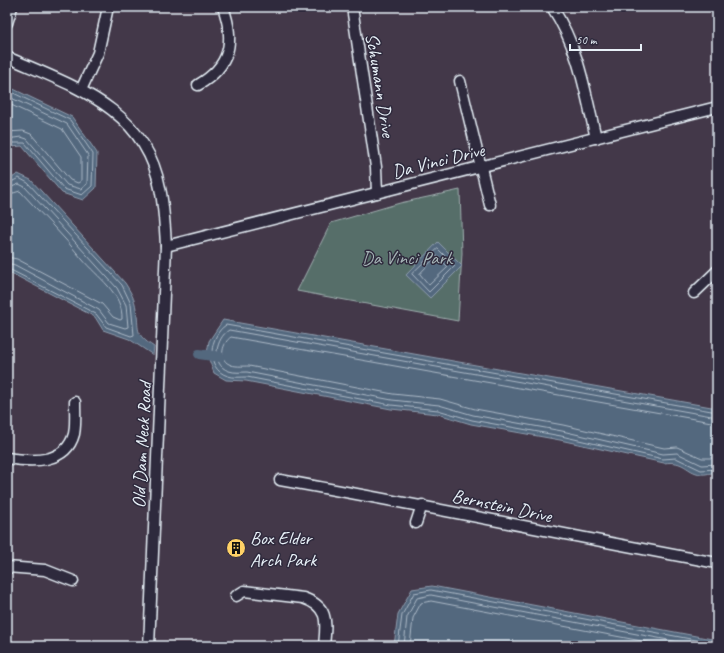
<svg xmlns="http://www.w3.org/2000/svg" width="724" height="653" font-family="Caveat,sans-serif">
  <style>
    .green { fill: #576e69; stroke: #a0b0b0 }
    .water { fill: #53677e; stroke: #8f9eaf }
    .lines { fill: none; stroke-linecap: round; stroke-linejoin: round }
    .shore { stroke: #acbac7; stroke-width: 1 }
    .canal { stroke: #53677e; stroke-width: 10 }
    .minor-casing { stroke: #e8f1f8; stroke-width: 13 }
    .minor { stroke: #2f2a3d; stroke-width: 10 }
    .labels { text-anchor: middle; stroke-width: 3; stroke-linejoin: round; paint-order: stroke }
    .street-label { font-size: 19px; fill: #e8f1f8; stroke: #2f2a3d }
    .park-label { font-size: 19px; fill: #a7b6b8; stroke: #2f2a3d }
    .poi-label { font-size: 19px; fill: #e8f1f8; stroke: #2f2a3d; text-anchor: start }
  </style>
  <rect width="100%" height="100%" fill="#433849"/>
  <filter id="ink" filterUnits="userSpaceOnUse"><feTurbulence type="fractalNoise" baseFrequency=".025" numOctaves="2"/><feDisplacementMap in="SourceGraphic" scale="8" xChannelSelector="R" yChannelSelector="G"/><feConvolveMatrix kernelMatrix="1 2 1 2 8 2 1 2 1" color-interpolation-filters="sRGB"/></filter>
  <g filter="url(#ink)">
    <polygon class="green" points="460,190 462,253 458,321 297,291 331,223 400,203"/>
    <g class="water">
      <polygon points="7,86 72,117 97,153 96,188 83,200 62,193 22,146 11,147 7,150"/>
      <path d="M18,174L31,180L125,283C130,291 135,299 136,309C140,330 133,333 154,347L153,355L129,339L103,330L95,317L7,271V181Z"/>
      <polygon points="438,242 462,266 430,298 406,275"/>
      <path d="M223,320L717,408V473C711,472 706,475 701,474C686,472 685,460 664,463L560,440L471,424L438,414L391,409L246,381L226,380L214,373L207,354L209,341Z"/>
      <polygon points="432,586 717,640 717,646 394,646 398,614 412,589"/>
    </g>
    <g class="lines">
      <g class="shore">
        <polyline points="7,90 70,120 93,154 92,186 82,195 64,189 25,143 11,143 7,145"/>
        <polyline points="7,96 67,124 88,155 87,184 81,189 67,185 27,139 21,137 7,139"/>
        <polyline points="7,103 62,129 81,157 81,181 78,183 70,180 31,134 23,131 7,132"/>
        <polyline points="7,184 19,178 28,183 122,285 131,304 134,335 131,336 106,327 96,314 7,268"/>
        <polyline points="7,189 19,184 25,187 117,288 126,305 128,327 125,328 109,323 99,310 15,265 7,263"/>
        <path d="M7,195L20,191C41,214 63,235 82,259C97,277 123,293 122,319L120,320L113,317L102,304L17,259L7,257"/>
        <polygon points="438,249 455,266 429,292 412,274"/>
        <polygon points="437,256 448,267 429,285 420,274"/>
        <path d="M717,412L226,325C210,335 204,369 228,376C233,378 241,377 247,377L391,405L438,410L472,420L561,436L663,459L676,458L701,470L717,469"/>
        <path d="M717,417L229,330C216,338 210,365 229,371C234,373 242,372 247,372L392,400L439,405L473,415L562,431L663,454L677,453L702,465L717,464"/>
        <path d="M717,423L231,337C223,342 218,359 229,364C234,367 243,366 249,366L393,394L440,399L475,409L563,425L664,448L677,447L702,458H717"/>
        <polyline points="398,646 402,615 414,593 431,590 717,644"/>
        <polyline points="404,646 407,617 417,598 431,595 700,646"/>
        <polyline points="410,646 413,618 421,603 431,601 668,646"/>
      </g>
      <polyline class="canal" points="199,354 220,357"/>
      <defs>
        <g id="minor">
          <polyline points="352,7 376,167 377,193"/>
          <path d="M552,7C579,48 585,91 596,138"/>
          <polyline points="7,23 12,7"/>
          <path d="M7,57C72,86 145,107 160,188C164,207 165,226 166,246L149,646"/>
          <polyline points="460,81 490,205"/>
          <path d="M198,85C231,66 235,41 223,7"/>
          <polyline points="81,90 98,53 108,7"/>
          <polyline points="166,246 717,107"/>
          <polyline points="694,293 717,271"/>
          <path d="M7,458C32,462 66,464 74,434C76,424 75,412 75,402"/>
          <path d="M280,480C426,506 571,536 717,563"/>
          <polyline points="416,523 422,505"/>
          <polyline points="7,567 45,570 73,581"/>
          <path d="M236,596L244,591L303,598C330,607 326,623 324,646"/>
        </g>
      </defs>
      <use href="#minor" class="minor-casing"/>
      <use href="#minor" class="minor"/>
    </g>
  </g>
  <defs>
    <symbol id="building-disc" viewBox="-11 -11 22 22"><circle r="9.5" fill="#ffd166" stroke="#2f2a3d"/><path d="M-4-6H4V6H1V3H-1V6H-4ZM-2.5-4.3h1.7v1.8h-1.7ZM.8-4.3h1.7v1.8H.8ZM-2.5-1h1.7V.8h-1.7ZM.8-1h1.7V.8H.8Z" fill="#111"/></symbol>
  </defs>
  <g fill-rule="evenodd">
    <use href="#building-disc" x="225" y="537" width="22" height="22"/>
  </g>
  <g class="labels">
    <g class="street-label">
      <text transform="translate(381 85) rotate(81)" y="7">Schumann Drive</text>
      <text transform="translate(438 160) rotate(-14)" y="7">Da Vinci Drive</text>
      <text transform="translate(141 445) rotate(-87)" y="7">Old Dam Neck Road</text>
      <text transform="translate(502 505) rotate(12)" y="7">Bernstein Drive</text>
    </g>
    <g class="park-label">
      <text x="407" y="264">Da Vinci Park</text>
    </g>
    <g class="poi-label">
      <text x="250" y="544">Box Elder<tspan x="250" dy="22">Arch Park</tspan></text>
    </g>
  </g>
  <rect width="724" height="653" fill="none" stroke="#2f2a3d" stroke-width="24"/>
  <rect x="12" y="12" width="700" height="629" fill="none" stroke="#e8f1f8" stroke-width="1.5" filter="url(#ink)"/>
  <path d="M570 44v6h71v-6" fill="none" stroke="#e8f1f8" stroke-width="2"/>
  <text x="576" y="44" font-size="12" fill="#e8f1f8" stroke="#2f2a3d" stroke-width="3" paint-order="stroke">50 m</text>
</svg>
